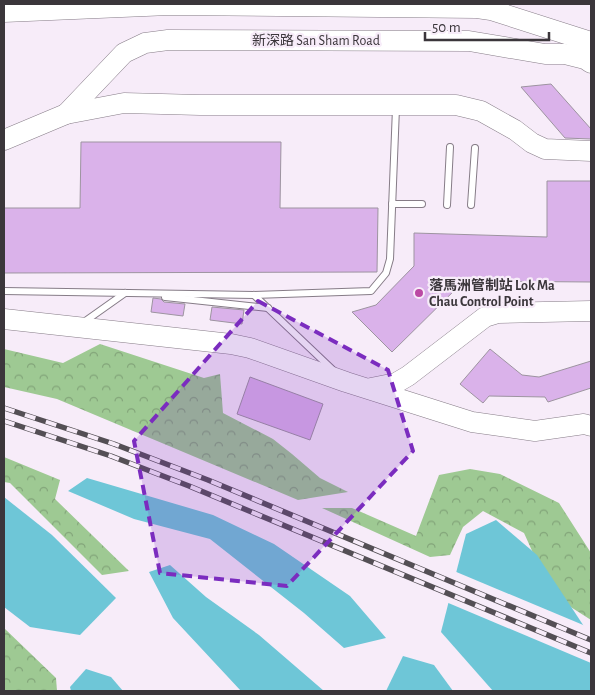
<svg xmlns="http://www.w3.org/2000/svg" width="595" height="695" font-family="'Alegreya Sans','Noto Sans SC',sans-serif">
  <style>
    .forest { fill: url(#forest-crowns) }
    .water { fill: #6ec6d7 }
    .pier { fill: #f7ecf9 }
    .building { fill: #dab2ea; stroke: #9d94a0 }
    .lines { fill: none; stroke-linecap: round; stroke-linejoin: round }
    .service-casing { stroke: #867c87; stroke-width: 8 }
    .primary-casing { stroke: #867c87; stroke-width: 21 }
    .service { stroke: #fff; stroke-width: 6 }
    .primary { stroke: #fff; stroke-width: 20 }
    .rail-casing { stroke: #544f55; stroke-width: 5.5 }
    .rail { stroke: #f7ecf9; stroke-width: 4; stroke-dasharray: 11; stroke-linecap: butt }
    .marked { fill: #7b2cbf; fill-opacity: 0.2; stroke: #7b2cbf; stroke-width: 4; stroke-dasharray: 10 6; stroke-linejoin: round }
    .poi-dot { fill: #bb49a4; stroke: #f7ecf9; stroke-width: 2 }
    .labels { text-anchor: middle; stroke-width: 4.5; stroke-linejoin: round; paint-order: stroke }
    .street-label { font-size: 14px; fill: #3b363b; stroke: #f7ecf9 }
    .poi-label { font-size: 14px; font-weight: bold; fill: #3b363b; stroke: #f7ecf9; text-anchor: start }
  </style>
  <defs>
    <pattern id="forest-crowns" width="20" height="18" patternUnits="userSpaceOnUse" patternTransform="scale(1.25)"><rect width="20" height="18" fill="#9ec993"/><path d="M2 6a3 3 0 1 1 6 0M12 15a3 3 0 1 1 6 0" fill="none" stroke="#82a479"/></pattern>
  </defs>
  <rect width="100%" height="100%" fill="#f7ecf9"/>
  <g class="forest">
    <polygon points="100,344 204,378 220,374 223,413 273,439 292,454 320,478 348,492 298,500 57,399 4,387 4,349 63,363"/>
    <polygon points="4,457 60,480 55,499 129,571 102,575 10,483 4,482"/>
    <polygon points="470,469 500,474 559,503 591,553 591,620 552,595 524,533 483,511 463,527 450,555 430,557 322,508 352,508 416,536 439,475"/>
    <polygon points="4,628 56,678 57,691 4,691"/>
  </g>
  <g class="water">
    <polygon points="87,478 213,515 274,544 350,596 386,638 344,648 304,613 210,539 134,519 68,491"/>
    <polygon points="4,497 52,535 116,598 80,635 30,627 4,607"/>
    <polygon points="496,520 537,555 591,637 591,691 493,691 441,632 466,534"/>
    <polygon points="170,565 206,597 259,635 324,691 241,691 173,618 149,572"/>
    <polygon points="403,656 434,665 453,691 386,691"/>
    <polygon points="86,669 111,677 123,691 71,691 70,687"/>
  </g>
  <polygon class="pier" points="454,571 588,627 591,632 591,663 446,602"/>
  <g class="building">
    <polygon points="551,84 591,129 591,139 565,138 521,87"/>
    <polygon points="81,142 281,142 280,208 378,208 377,272 4,273 4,208 80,208"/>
    <polygon points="547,181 591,181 591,282 464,281 392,352 352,312 376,305 414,266 414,233 547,237"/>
    <polygon points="153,298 161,299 164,302 185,304 183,316 151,312"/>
    <polygon points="212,307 244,310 242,324 210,320"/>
    <polygon points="490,349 522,375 539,377 591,361 591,388 548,402 545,397 489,396 483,403 460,384"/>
    <polygon points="250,377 323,404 310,440 237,414"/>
  </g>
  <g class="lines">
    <defs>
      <g id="service">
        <polyline points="392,204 422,204"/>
        <polyline points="447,205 450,147"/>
        <polyline points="471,205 475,148"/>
        <polyline points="4,291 254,295 371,291 386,273 390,259 396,108"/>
        <polyline points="254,295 334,371"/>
        <polyline points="165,297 268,308"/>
        <polyline points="84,322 125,293"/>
      </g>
      <g id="primary">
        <polyline points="4,12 169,5 477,8 491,10 591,42"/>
        <polyline points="66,114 124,53 145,43 168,40 469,41 545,54 565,54 585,59 591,63"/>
        <polyline points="4,140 66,114 124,103 200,105 456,105 481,111 515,130 532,143 545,149 591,151"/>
        <polyline points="4,319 231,344 250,348 346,382 472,422 535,431 584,424 591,426"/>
        <polyline points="371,388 396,383 408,376 485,317 498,313 591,311"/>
      </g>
    </defs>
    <use href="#service" class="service-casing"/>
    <use href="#primary" class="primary-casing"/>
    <use href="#service" class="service"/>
    <use href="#primary" class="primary"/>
    <defs>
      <g id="rail">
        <polyline points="4,408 114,444 208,480 591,640"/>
        <polyline points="4,421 111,456 189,486 591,653"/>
      </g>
    </defs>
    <use href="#rail" class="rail-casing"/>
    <use href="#rail" class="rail"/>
  </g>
  <path class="marked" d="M258,301L388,370L413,451L287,586L160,573L134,441Z"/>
  <circle class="poi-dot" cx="419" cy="293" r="5"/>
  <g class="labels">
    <g class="street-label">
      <text x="316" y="45">新深路 San Sham Road</text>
    </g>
    <g class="poi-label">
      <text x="429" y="290">落馬洲管制站 Lok Ma<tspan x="429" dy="16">Chau Control Point</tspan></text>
    </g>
  </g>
  <rect width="595" height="695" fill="none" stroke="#3b363b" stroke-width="10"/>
  <path d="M425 32v8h124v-8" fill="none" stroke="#3b363b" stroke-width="2.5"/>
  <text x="432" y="32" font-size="15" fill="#3b363b" stroke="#f7ecf9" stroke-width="4" paint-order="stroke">50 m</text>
</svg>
